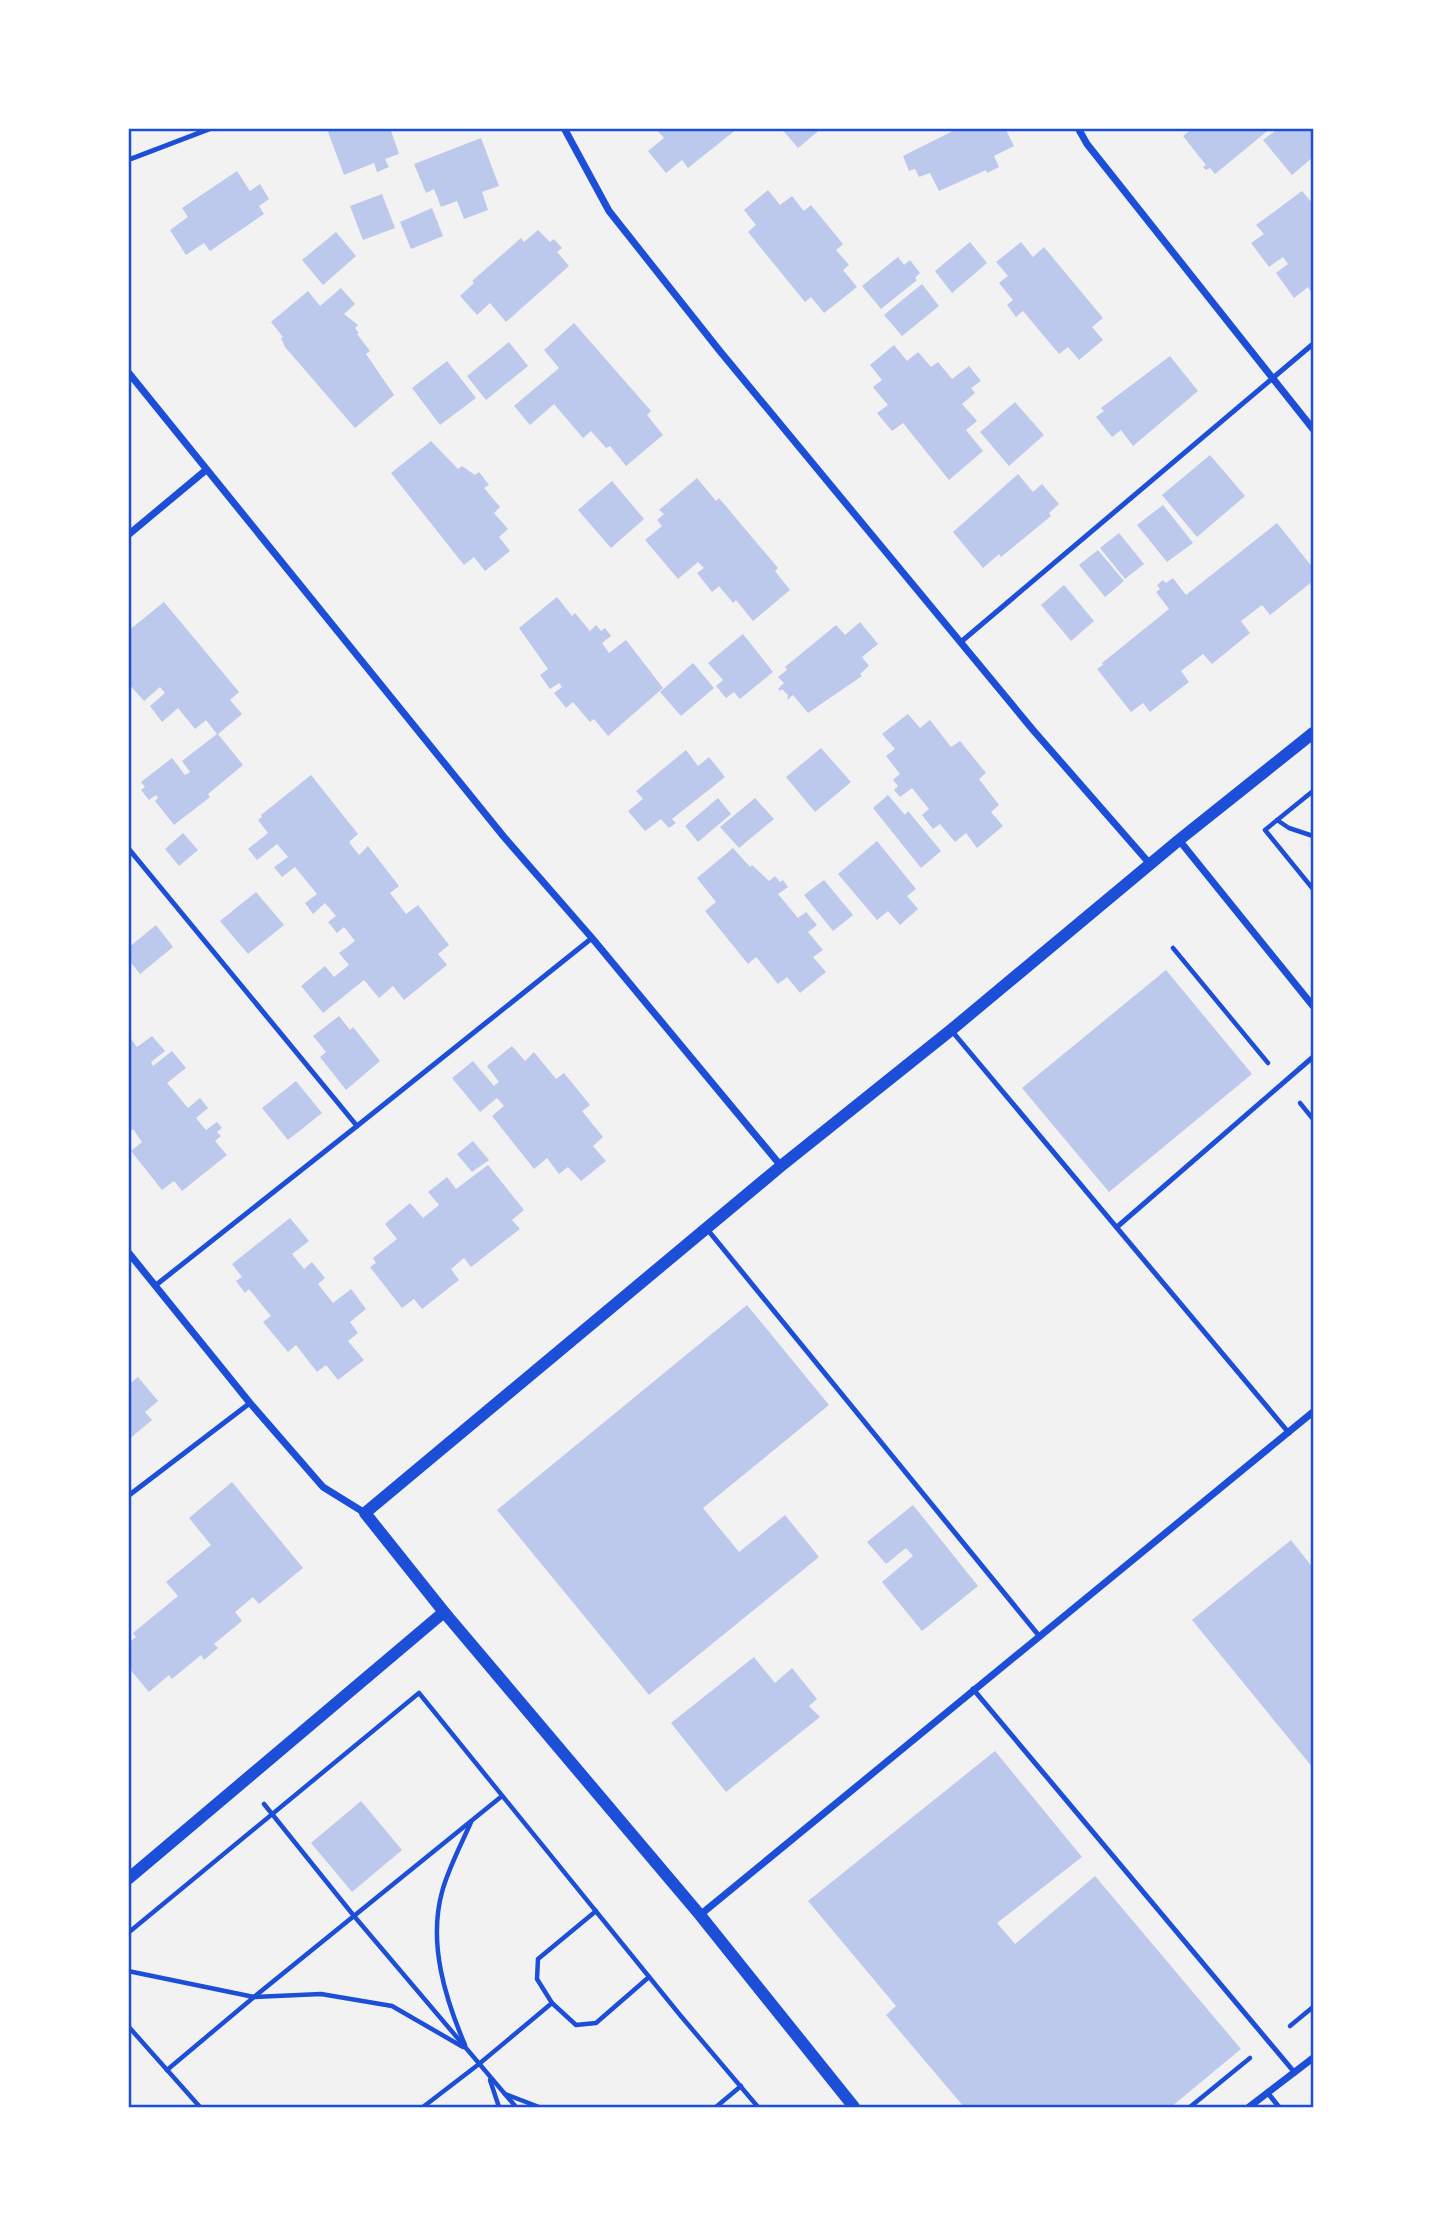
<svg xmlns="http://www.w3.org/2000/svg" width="1441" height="2235" font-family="Inter,sans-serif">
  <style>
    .building { fill: #bdc9ec }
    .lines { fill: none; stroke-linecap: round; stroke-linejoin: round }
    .path { stroke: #1d4ed8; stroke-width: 4.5 }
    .service { stroke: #1d4ed8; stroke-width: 5 }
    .minor { stroke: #1d4ed8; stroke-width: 7 }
    .tertiary { stroke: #1d4ed8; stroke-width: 12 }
    .neatline { fill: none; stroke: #1d4ed8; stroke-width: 2.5 }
  </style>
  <rect width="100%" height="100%" fill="#f2f2f2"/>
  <g class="building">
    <polygon points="330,128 390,128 399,154 385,159 389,167 377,172 374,163 344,175 327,129"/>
    <polygon points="658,128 738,128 688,168 682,160 666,173 648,151 664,138 656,129"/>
    <polygon points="781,128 822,128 798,148"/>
    <polygon points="959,128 1005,128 1014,146 994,156 999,167 987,173 986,170 939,191 930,173 919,177 915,169 909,171 903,156"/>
    <polygon points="1193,128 1271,128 1215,174 1210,168 1206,170 1203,167 1206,165 1183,136"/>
    <polygon points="1279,128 1313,128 1313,157 1292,175 1263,140"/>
    <polygon points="481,138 499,186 482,192 488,210 464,219 457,201 441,207 434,189 426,193 414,164"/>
    <polygon points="237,171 250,191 260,184 269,199 259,206 264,214 210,251 204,243 186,255 170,230 188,217 182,208"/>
    <polygon points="768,190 780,205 792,196 804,211 811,205 843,244 836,250 849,265 843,270 857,287 824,313 811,297 805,302 748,232 756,225 744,210"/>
    <polygon points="1302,191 1313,204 1313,295 1308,287 1294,298 1276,273 1288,264 1283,257 1269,267 1251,243 1264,234 1256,225"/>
    <polygon points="382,194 395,228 363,240 350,206"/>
    <polygon points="432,208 443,236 411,249 400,222"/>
    <polygon points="538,230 550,242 554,239 562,248 557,252 569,266 506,322 490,303 477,315 460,296 474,283 472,281 521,238 524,242"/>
    <polygon points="336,232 356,256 323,285 302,260"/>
    <polygon points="970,242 987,263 952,293 935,271"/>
    <polygon points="1021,242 1033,257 1044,247 1103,318 1092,327 1103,340 1079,360 1068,347 1059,354 1023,311 1016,317 1007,305 1013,300 999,283 1008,276 996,262"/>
    <polygon points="898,257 904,265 910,260 920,273 915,278 917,280 881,309 862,286"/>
    <polygon points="922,284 939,306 902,336 884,315"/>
    <polygon points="341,288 355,304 344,314 358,325 355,328 359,333 357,334 370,351 366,354 394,395 355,428 285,347 281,338 283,337 271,322 308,291 320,306"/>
    <polygon points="574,323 651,411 647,415 663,435 626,466 610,446 606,448 591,431 583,438 554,404 530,425 514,406 559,368 544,350"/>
    <polygon points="509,342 528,366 486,400 467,376"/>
    <polygon points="894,345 907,361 918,352 931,367 938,362 952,379 969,366 981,381 971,388 975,393 962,404 977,421 966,430 983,451 949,480 903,423 892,431 877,413 888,405 873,387 882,380 870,365"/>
    <polygon points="1170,356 1198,391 1133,446 1121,430 1112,437 1096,417 1104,411 1101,408"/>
    <polygon points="447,361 476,398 440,425 412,388"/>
    <polygon points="1015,402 1044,435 1009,466 980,432"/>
    <polygon points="431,441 458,469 462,466 475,475 479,472 489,485 484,488 500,507 494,513 508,529 499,537 510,551 485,571 474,557 464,565 391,473"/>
    <polygon points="1210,455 1245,496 1197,537 1162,495"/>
    <polygon points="1018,474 1033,492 1042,484 1059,504 1049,513 1051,516 1001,557 999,554 983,568 953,532"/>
    <polygon points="697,478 716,501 719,498 778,568 775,571 790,590 753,621 736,600 733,603 719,586 712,592 697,573 704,568 698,562 678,579 645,540 662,526 657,520 664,514 659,510"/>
    <polygon points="612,481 644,519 611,548 578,510"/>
    <polygon points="1163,505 1193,543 1167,562 1137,525"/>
    <polygon points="1277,523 1313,568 1313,581 1270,615 1262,605 1241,621 1250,633 1212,664 1203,654 1181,671 1189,682 1150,712 1143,703 1131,712 1097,669 1103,665 1102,663 1169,609 1156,592 1160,589 1157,585 1163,580 1166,583 1173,578 1186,595"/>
    <polygon points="1119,533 1144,564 1125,579 1100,548"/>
    <polygon points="1098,550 1124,581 1105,597 1079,565"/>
    <polygon points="1064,585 1094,621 1071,641 1041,605"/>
    <polygon points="557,597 572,616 575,613 590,631 596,625 601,631 605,628 611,636 602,643 609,653 626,640 663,688 608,736 594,719 590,722 573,702 566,708 554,693 562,687 559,683 550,689 540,675 548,669 519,628"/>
    <polygon points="164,602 239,692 230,700 242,714 218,734 243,765 208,794 210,797 174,825 155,801 158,798 156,795 149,800 141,790 145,787 141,782 172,758 185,775 190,772 182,761 217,734 206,720 195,729 178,708 162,722 150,706 165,693 160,687 144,701 128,683 128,631"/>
    <polygon points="860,622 878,644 862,657 869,666 860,674 862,676 808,713 793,695 787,700 788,695 782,689 780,691 778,689 784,683 778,677 787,670 785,667 836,625 845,635"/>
    <polygon points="743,634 773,672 740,699 734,692 726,698 716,686 723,680 708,663"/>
    <polygon points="693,663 714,688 681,716 660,692"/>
    <polygon points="908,714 920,728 930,720 951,747 960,741 986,773 979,779 999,805 991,812 1003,826 977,848 966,833 955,842 940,824 933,829 922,815 929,809 912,788 900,797 894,790 898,786 893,780 900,774 886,756 895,749 882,734"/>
    <polygon points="821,748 851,782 815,812 786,777"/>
    <polygon points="686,750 698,766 709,757 725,777 672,819 676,823 669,828 661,819 645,831 628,811 643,799 636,791"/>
    <polygon points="311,775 358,834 349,842 359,855 368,846 399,886 390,893 406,914 418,905 449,945 438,954 447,965 404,1000 393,986 379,998 364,980 323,1013 301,986 325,966 334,977 349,965 339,953 355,941 344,927 337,933 328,922 336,916 325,903 313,914 305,903 317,894 295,867 282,877 274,867 288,857 277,844 257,860 248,849 268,833 258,820 262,817 261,815"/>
    <polygon points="888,795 905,815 908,811 941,851 921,868 873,808"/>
    <polygon points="718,798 731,814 698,842 685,826"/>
    <polygon points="755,798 774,819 739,848 720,827"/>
    <polygon points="183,833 198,850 179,866 165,849"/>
    <polygon points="877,841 916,889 907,896 918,909 900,925 888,911 877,920 838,874"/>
    <polygon points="733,848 750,867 752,865 769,881 775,876 780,882 783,880 788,887 778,894 798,918 806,912 817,925 808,932 823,950 813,957 826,972 800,993 787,977 778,984 756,957 748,964 705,911 716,902 697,878"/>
    <polygon points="824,880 853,915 833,931 804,895"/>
    <polygon points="256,892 284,925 248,954 220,921"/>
    <polygon points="156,925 173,947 140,974 128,959 128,948"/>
    <polygon points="1166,970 1252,1074 1109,1192 1022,1088"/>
    <polygon points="339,1016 350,1030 353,1027 380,1061 346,1090 320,1057 326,1052 313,1036"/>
    <polygon points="128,1035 137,1047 152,1036 165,1051 151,1062 153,1066 172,1051 186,1068 167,1083 188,1108 200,1098 208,1108 196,1118 206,1130 217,1122 222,1128 217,1132 221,1136 215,1141 227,1155 182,1191 174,1181 162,1190 131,1151 142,1142 133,1129 128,1133"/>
    <polygon points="512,1046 525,1061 534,1052 556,1079 564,1073 590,1105 582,1111 603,1137 593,1146 606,1161 581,1181 568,1167 559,1174 547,1158 534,1169 492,1116 504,1106 497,1098 480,1112 452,1078 473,1061 494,1086 499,1082 487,1066"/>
    <polygon points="296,1081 322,1113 288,1140 262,1108"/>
    <polygon points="473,1141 489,1160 472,1172 457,1154"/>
    <polygon points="488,1165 524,1210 512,1220 520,1229 471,1267 464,1258 451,1269 459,1280 422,1309 414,1299 402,1308 370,1267 376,1263 373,1258 397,1239 385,1224 410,1203 423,1218 439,1205 428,1192 447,1177 456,1189"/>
    <polygon points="290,1218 309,1241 292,1254 304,1269 312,1262 325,1278 318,1284 333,1303 351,1289 366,1309 350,1322 358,1333 348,1341 364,1360 338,1380 326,1365 317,1372 296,1345 288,1352 263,1322 271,1316 249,1289 245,1293 236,1281 242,1277 232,1264"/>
    <polygon points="747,1305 829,1405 703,1508 739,1552 785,1515 819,1557 649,1695 497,1510"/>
    <polygon points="138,1377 158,1401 145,1412 152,1420 128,1440 128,1385"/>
    <polygon points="232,1482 303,1568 259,1604 253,1597 235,1612 242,1621 214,1644 218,1648 204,1660 201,1655 172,1679 169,1675 149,1692 128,1667 128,1643 136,1637 133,1633 178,1596 166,1582 211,1545 189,1518"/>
    <polygon points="913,1505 978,1586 922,1631 882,1582 913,1556 906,1548 886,1564 867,1542"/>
    <polygon points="1291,1540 1313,1568 1313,1768 1192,1620"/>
    <polygon points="754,1657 775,1683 792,1668 817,1699 809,1706 820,1717 726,1792 671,1723"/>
    <polygon points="995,1751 1082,1857 997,1923 1015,1944 1095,1876 1241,2049 1171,2107 964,2107 886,2015 896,2006 808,1901"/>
    <polygon points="361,1801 402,1850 352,1892 311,1843"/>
  </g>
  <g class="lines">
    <g class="path">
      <polyline points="1313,791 1265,830 1313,889"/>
      <polyline points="1277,820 1289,828 1313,836"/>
      <polyline points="1173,948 1268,1063"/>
      <polyline points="1300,1103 1313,1119"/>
      <polyline points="264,1804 354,1916 516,2107"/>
      <polyline points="596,1911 538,1959 537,1979 552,2003 576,2025 596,2023 649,1977"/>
      <polyline points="128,1933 419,1693 680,2015 758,2107"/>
      <polyline points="128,1971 254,1997 321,1994 392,2006 463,2047"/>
      <polyline points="128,2026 200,2107"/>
      <polyline points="1290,2026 1313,2007"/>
      <path d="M465,2045C445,1998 428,1943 442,1892C448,1869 461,1845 471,1822"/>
      <polyline points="167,2070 254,1997 502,1796"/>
      <polyline points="490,2080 499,2107"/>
      <polyline points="505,2094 539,2107"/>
      <polyline points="423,2107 479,2064 552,2003"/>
      <polyline points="716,2107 741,2086"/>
      <polyline points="1190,2107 1250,2058"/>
    </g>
    <g class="service">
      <polyline points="128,160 212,128"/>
      <polyline points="962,641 1313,344"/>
      <polyline points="128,848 357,1126 156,1285"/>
      <polyline points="951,1030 1289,1433"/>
      <polyline points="357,1126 592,938"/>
      <polyline points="1117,1227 1313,1057"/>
      <polyline points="707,1229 1040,1637"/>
      <polyline points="128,1496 250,1403"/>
      <polyline points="973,1689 1295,2073"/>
      <polyline points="1267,2092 1279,2107"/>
    </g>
    <g class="minor">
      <polyline points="564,128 609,211 719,350 1033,730 1150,864"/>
      <polyline points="1078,128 1087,144 1114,178 1313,429"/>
      <polyline points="128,372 504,837 592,938 781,1166"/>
      <polyline points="128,535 206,470"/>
      <polyline points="1179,840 1313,1006"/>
      <polyline points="128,1252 250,1403 323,1487 365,1513"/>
      <polyline points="700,1915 1313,1412"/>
      <polyline points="1249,2107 1313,2058"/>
    </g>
    <g class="tertiary">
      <polyline points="128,1879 444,1612"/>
      <polyline points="854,2107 700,1915 444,1612 365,1513 781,1166 951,1030 1179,840 1313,733"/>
    </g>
  </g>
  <rect width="1441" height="2235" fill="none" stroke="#ffffff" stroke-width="259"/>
  <rect x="130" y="130" width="1182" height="1976" class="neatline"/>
</svg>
